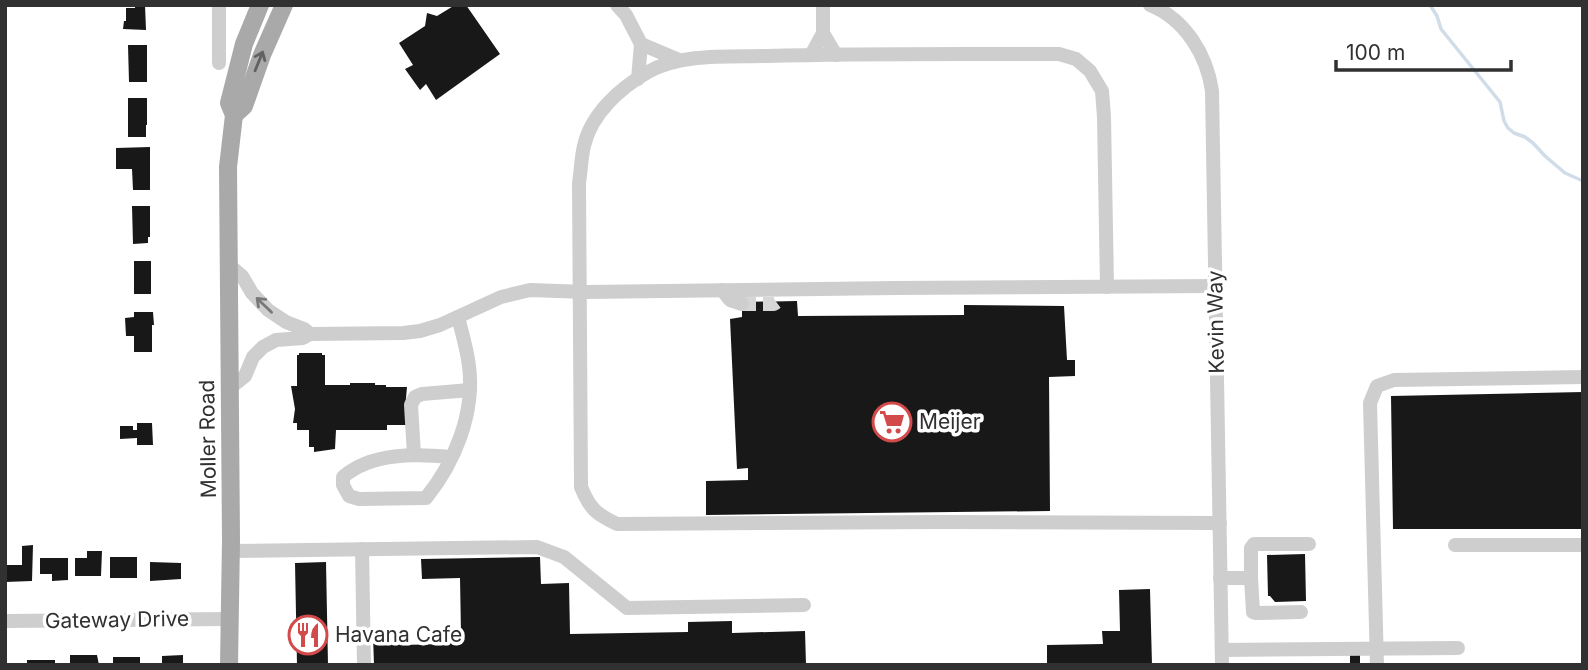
<svg xmlns="http://www.w3.org/2000/svg" width="1588" height="670" font-family="Inter,sans-serif">
  <style>
    .lines { fill: none; stroke-linecap: round; stroke-linejoin: round }
    .stream { stroke: #d0dde9; stroke-width: 3.5 }
    .building { fill: #181818 }
    .minor-tunnel { stroke: #d6d6d6; stroke-width: 14; stroke-dasharray: 14 7; stroke-linecap: butt }
    .minor { stroke: #cecece; stroke-width: 14 }
    .major { stroke: #a9a9a9; stroke-width: 18 }
    .oneway { stroke: #616161 }
    .oneway2 { stroke: #787878 }
    .labels { text-anchor: middle; stroke-width: 7; stroke-linejoin: round; paint-order: stroke }
    .street-label { font-size: 21px; fill: #313131; stroke: #fff }
    .poi-label { font-size: 21px; fill: #313131; stroke: #fff; text-anchor: start }
  </style>
  <rect width="100%" height="100%" fill="#fff"/>
  <g class="lines">
    <polyline class="stream" points="1430,5 1437,16 1441,29 1500,102 1504,121 1508,128 1514,133 1525,137 1533,143 1545,156 1565,173 1583,181"/>
  </g>
  <g class="building">
    <polygon points="135,5 145,5 146,30 123,29 124,21 126,21 126,8 135,8"/>
    <polygon points="455,5 466,5 500,54 436,100 426,84 420,90 405,69 413,65 399,43 425,26 427,13 437,16"/>
    <polygon points="128,45 147,45 147,82 129,82"/>
    <polygon points="128,98 147,98 147,125 146,125 146,137 128,137"/>
    <polygon points="150,147 150,190 133,190 132,169 116,169 116,148"/>
    <polygon points="132,206 150,206 150,237 148,237 148,243 133,244"/>
    <rect x="134" y="261" width="17" height="33"/>
    <polygon points="797,301 798,316 964,315 964,305 1064,306 1067,360 1075,360 1075,376 1049,377 1050,511 706,515 706,481 748,480 748,468 737,469 730,319 742,317 742,302"/>
    <polygon points="134,312 153,312 154,325 152,325 152,352 134,352 134,336 126,336 125,318 134,317"/>
    <polygon points="299,353 322,353 322,355 325,355 325,385 350,385 350,383 375,383 375,385 386,385 386,387 407,387 405,409 407,425 387,425 387,430 336,430 335,449 314,452 314,447 309,447 309,430 297,430 297,423 293,423 295,409 291,386 297,386 297,355 299,355"/>
    <polygon points="1583,392 1583,529 1393,529 1391,396"/>
    <polygon points="137,423 152,423 153,445 137,445 137,438 120,439 120,426 133,426 133,430 137,430"/>
    <polygon points="33,545 32,581 5,582 5,565 22,565 22,546"/>
    <polygon points="87,551 102,551 101,576 75,576 75,558 87,558"/>
    <polygon points="1305,554 1306,601 1275,602 1270,596 1268,596 1267,555"/>
    <rect x="110" y="557" width="27" height="21"/>
    <polygon points="540,557 541,584 569,583 570,634 688,632 688,622 732,621 732,633 805,631 806,665 374,665 373,636 401,636 401,645 443,644 442,635 461,634 460,578 422,579 421,559"/>
    <polygon points="40,558 68,558 68,580 52,581 52,574 40,574"/>
    <polygon points="150,562 181,563 181,579 150,581"/>
    <polygon points="326,562 328,665 297,665 295,563"/>
    <polygon points="1150,589 1152,665 1047,665 1047,645 1103,644 1102,631 1120,631 1119,590"/>
    <rect x="1350" y="652" width="10" height="13"/>
    <polygon points="70,655 97,655 99,665 70,665"/>
    <polygon points="183,655 183,665 162,665 162,656"/>
    <rect x="113" y="657" width="27" height="8"/>
    <rect x="27" y="660" width="28" height="5"/>
  </g>
  <g class="lines">
    <polyline class="minor-tunnel" points="742,304 774,304 778,301"/>
    <g class="minor">
      <polyline points="219,5 219,63"/>
      <polyline points="617,5 626,15 641,44"/>
      <polyline points="823,5 823,33"/>
      <path d="M1150,5C1185,19 1207,55 1212,91L1222,665"/>
      <polyline points="811,55 823,33 836,55"/>
      <polyline points="638,79 641,44 679,60"/>
      <polyline points="229,265 242,276 252,293 268,310 286,322 304,329 310,334"/>
      <path d="M1107,287L1104,117L1102,91L1090,71L1076,59L1059,54C962,54 865,53 767,56C730,57 681,53 648,72C620,88 591,114 584,146C581,158 581,171 579,183L581,487C590,509 596,514 617,524L941,522L1220,523"/>
      <polyline points="722,290 730,300 742,304"/>
      <polyline points="230,388 245,376 253,357 263,347 276,340 303,338 310,334 403,333 420,331 440,325 501,297 530,290 586,292 896,288 1216,286"/>
      <polyline points="414,455 411,405 415,397 422,394 470,390"/>
      <path d="M451,457C416,454 372,452 343,477V485L349,496L359,499L426,498C455,462 475,413 469,366C467,349 462,333 458,317"/>
      <polyline points="1455,545 1583,545"/>
      <polyline points="362,549 364,665"/>
      <polyline points="231,551 537,547 564,557 627,608 804,605"/>
      <polyline points="1220,578 1251,578 1253,612 1256,613 1301,612"/>
      <polyline points="1251,578 1251,548 1254,544 1309,544"/>
      <polyline points="5,621 230,619"/>
      <polyline points="1222,650 1458,648"/>
      <polyline points="1377,665 1370,403 1377,386 1394,380 1583,377"/>
    </g>
    <g class="major">
      <polyline points="234,115 244,106 262,55 284,5"/>
      <polyline points="229,665 231,540 228,167 234,115 229,103 244,44 260,5"/>
    </g>
  </g>
  <defs><path id="oneway-shaft" d="M-6 0H5M1.5-3L5.5 0L1.5 3" fill="none" stroke-width="1.6" stroke-linecap="round" stroke-linejoin="round" transform="scale(1.75)"/></defs>
  <use class="oneway" href="#oneway-shaft" transform="translate(259 61) rotate(-68)"/>
  <use class="oneway2" href="#oneway-shaft" transform="translate(264 305) rotate(-136)"/>
  <defs>
    <symbol id="supermarket-ring" viewBox="-11 -11 22 22"><circle r="9.5" fill="#fff" stroke="#d24a49" stroke-width="1.5"/><path d="M-6-5.5h2.5l.6 2H6L4.5 2H-2.5L-4.4-4H-6ZM-1.5 3.2a1.3 1.3 0 1 0 .1 0ZM3 3.2a1.3 1.3 0 1 0 .1 0Z" fill="#d24a49"/></symbol>
    <symbol id="restaurant-ring" viewBox="-11 -11 22 22"><circle r="9.5" fill="#fff" stroke="#d24a49" stroke-width="1.5"/><path d="M-5-6h1v4h1v-4h1v4h1v-4h1v5L-1.5 .5V6h-2V.5L-5-1ZM5-6V6H3V1.5H1.5Q1.5-4 5-6Z" fill="#d24a49"/></symbol>
  </defs>
  <g fill-rule="evenodd">
    <use href="#supermarket-ring" x="870" y="400" width="44" height="44"/>
    <use href="#restaurant-ring" x="286" y="613" width="44" height="44"/>
  </g>
  <g class="labels">
    <g class="street-label">
      <text transform="translate(1216 322) rotate(-91)" y="7">Kevin Way</text>
      <text transform="translate(208 439) rotate(-91)" y="7">Moller Road</text>
      <text transform="translate(117 620) rotate(-1)" y="7">Gateway Drive</text>
    </g>
    <g class="poi-label">
      <text x="919" y="429">Meijer</text>
      <text x="335" y="642">Havana Cafe</text>
    </g>
  </g>
  <rect width="1588" height="670" fill="none" stroke="#313131" stroke-width="14"/>
  <path d="M1336 60v10h175v-10" fill="none" stroke="#313131" stroke-width="3.5"/>
  <text x="1346" y="60" font-size="21" fill="#313131" stroke="#ffffff" stroke-width="5" paint-order="stroke">100 m</text>
</svg>
